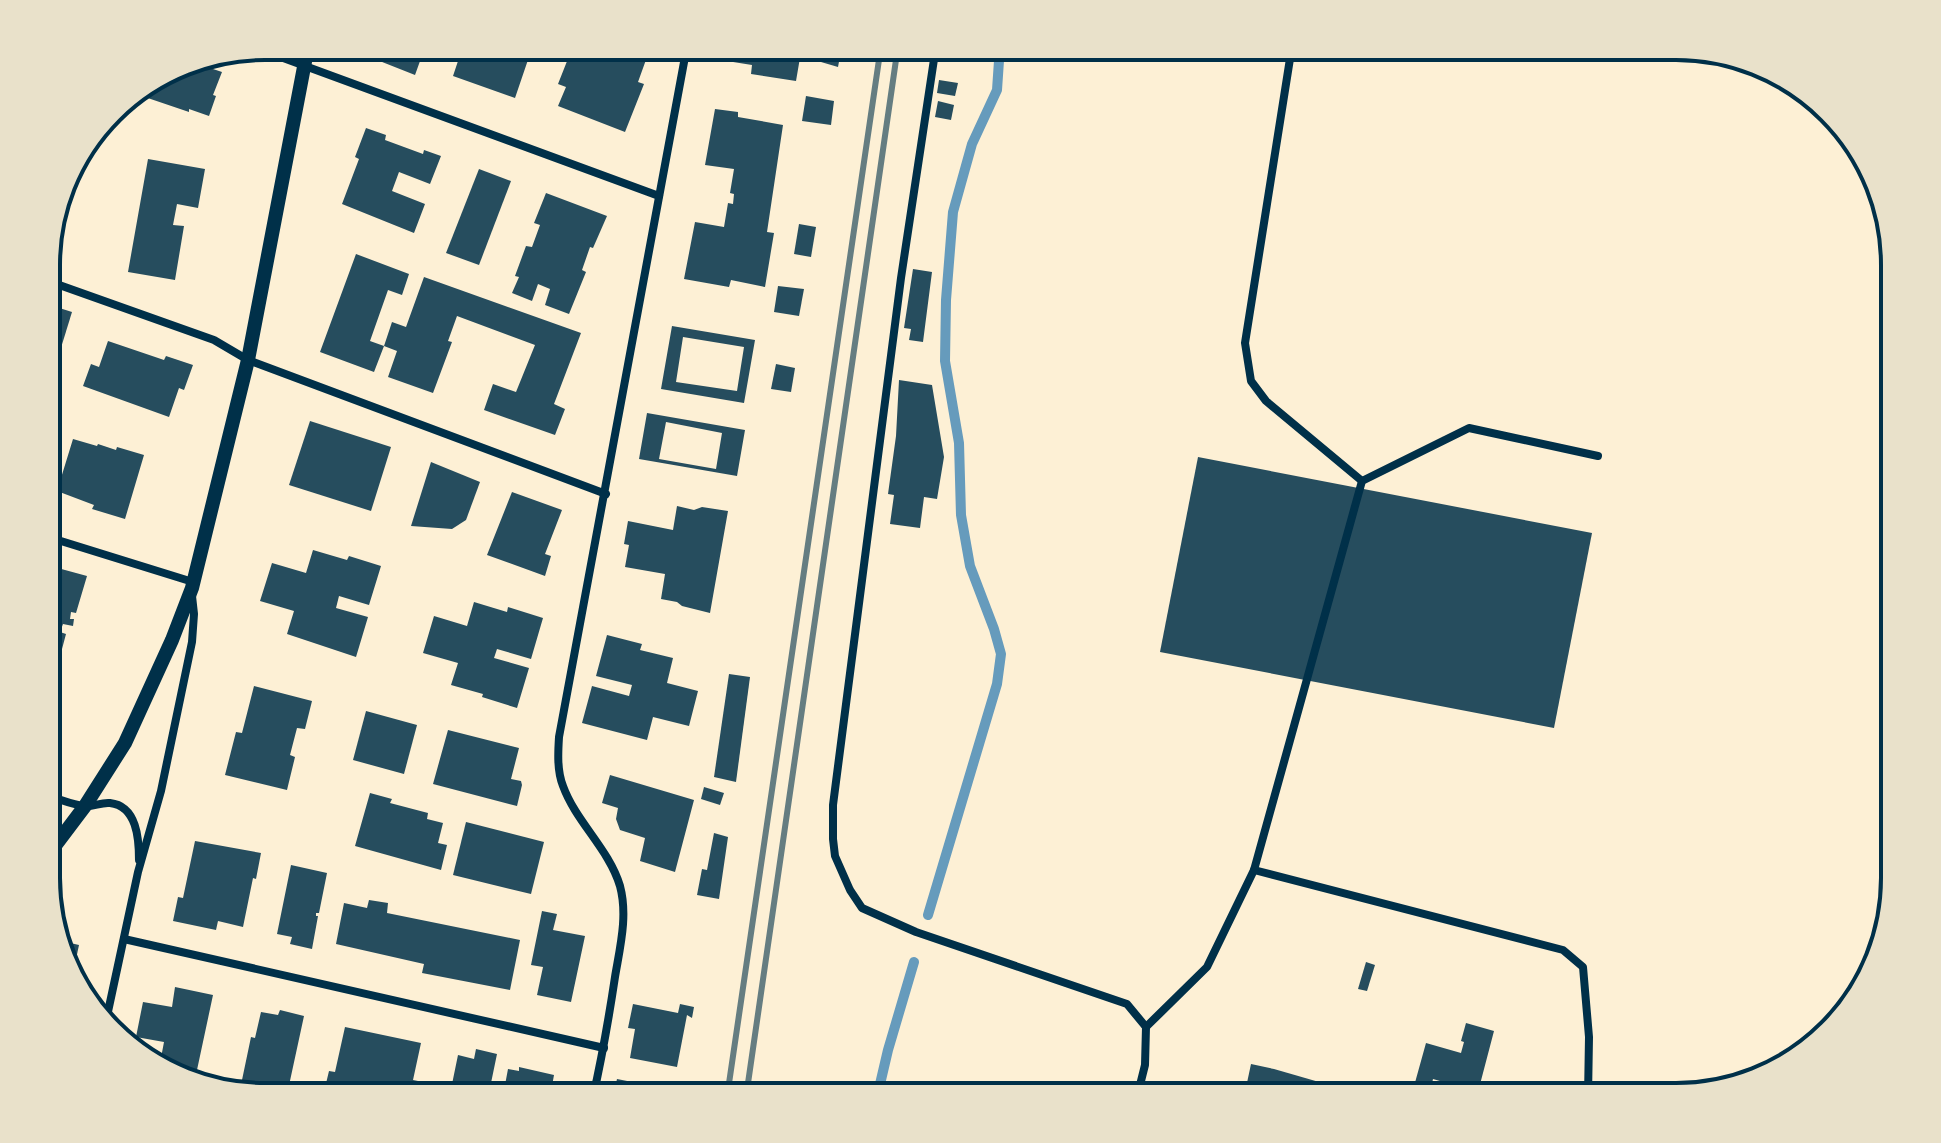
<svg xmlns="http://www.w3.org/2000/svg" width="1941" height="1143" font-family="'Nunito Sans',sans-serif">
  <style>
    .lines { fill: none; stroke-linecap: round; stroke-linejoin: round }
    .stream { stroke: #669bbc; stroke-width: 10 }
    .building { fill: #264d5e; fill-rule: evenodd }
    .minor { stroke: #003049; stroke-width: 8 }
    .tertiary { stroke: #003049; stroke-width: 14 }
    .rail { stroke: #657d81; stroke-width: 6 }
    .rim { fill: none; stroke: #003049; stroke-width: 4 }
  </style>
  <rect width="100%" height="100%" fill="#fdf0d5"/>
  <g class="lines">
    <g class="stream">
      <polyline points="928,915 997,684 1001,654 994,629 970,566 961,515 959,443 945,361 946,300 953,212 972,144 997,90 1000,46"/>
      <polyline points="877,1097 888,1050 914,962"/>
    </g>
  </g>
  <g class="building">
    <polygon points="377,46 440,46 437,54 424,50 415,75 372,58"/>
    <polygon points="463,46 540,46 537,53 531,51 515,98 453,76"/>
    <polygon points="573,46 620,46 647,57 638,82 644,84 625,132 558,106 566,87 558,84"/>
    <polygon points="710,46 802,46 796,81 751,74 752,65 708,58"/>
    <polygon points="824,46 842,46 838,67 821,62"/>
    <polygon points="189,61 222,72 213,95 216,96 209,116 189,109 189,112 133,93 181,62"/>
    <polygon points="939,80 958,83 955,96 937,93"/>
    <polygon points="806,96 834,101 831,125 802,121"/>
    <polygon points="938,101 954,105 951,120 935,117"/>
    <polygon points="715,109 738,112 738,117 783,125 767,232 774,233 765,287 731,280 729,287 684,279 695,222 724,227 728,203 733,204 734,194 730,193 734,169 705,165"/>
    <polygon points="366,128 386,135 385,140 423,154 424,150 441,156 430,184 399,172 392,191 425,204 414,233 342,204 359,159 355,157"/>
    <polygon points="148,159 205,169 198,208 177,204 173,225 184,226 175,280 128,272"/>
    <polygon points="479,169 511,181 479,265 446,253"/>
    <polygon points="546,193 607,216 593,248 590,247 582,270 586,272 569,314 545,305 550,289 538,284 532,301 512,293 519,277 515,276 526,246 532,247 540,225 534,223"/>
    <polygon points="799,224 816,227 811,257 794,254"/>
    <polygon points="356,254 409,274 402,295 388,290 370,341 384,346 374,372 320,352"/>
    <polygon points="913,269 932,272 923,342 909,340 911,329 904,328"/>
    <polygon points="424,277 581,333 554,404 565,409 555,435 484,410 493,384 516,392 535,345 457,316 448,341 452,342 433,393 388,377 397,351 384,346 392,322 406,327"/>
    <polygon points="778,286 804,289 799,316 774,312"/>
    <polygon points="53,306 72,312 60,351 48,348 48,321"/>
    <path d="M672,326L755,340L744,403L661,389ZM683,337L744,347L737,391L676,382Z"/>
    <polygon points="108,341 164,360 166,356 193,365 184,390 179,388 169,417 83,386 91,364 99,367"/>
    <polygon points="776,364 795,368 791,392 771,389"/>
    <polygon points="899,380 932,385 944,457 937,499 924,497 920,528 890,524 894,495 888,494 896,436"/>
    <path d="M647,413L745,430L737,476L639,459ZM666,422L722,433L716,469L659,459Z"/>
    <polygon points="310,421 391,447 371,511 289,485"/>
    <polygon points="73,439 97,446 98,444 116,450 117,447 144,455 125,519 92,509 94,505 57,491"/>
    <polygon points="1198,457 1592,533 1554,728 1160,652"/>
    <polygon points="431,462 480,482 466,520 452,529 411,526"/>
    <polygon points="512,492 562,510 545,554 551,556 545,576 487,555"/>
    <polygon points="677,506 694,510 702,507 728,511 710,613 682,606 677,602 661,599 665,574 625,567 629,545 624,544 628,521 673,530"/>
    <polygon points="313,550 347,560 349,556 381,566 369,605 339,596 336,608 368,617 356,657 287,634 294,611 260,601 272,563 306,573"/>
    <polygon points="54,567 87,576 76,613 71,612 70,619 74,619 73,626 63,624 60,632 66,634 58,664 48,661 48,573 52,574"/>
    <polygon points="474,602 507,612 508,607 543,618 531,659 497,649 494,658 529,668 517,708 482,697 483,694 451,685 458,663 423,653 434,616 467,626"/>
    <polygon points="607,635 642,644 640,650 673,658 667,683 698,691 689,726 653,717 647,740 582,723 592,686 629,696 632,685 596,676"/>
    <polygon points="729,674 750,677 736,782 714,777"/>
    <polygon points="254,686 312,701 305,729 297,728 290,755 295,757 287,790 225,775 236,732 242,733"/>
    <polygon points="366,711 417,725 404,774 353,760"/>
    <polygon points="448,730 519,748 511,779 521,781 522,785 517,806 433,784"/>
    <polygon points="610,775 694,800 675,872 640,861 645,838 620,830 616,819 618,808 602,803"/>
    <polygon points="704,787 724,793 720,805 701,799"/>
    <polygon points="370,793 392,799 390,803 428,813 427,819 443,823 438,843 447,845 441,870 355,846"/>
    <polygon points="466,822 544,842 531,894 453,875"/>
    <polygon points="714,833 728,837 719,899 697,895 702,869 707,870"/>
    <polygon points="195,841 261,853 256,879 253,878 243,927 218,921 216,930 173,921 178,897 183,898"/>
    <polygon points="291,865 327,873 319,913 316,913 316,916 318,916 312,949 290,944 292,937 277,934"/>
    <polygon points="369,900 388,903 387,913 520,940 510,990 422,973 424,964 336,944 344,903 367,908"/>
    <polygon points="542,911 557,914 553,930 585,936 571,1002 537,995 543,967 531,965"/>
    <polygon points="66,942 79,945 73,973 63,947"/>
    <polygon points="1366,962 1375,965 1367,991 1358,989"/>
    <polygon points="175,987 213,995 197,1070 160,1063 164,1042 136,1037 143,1002 172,1007"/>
    <polygon points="633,1004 678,1013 680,1004 694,1007 692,1018 687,1015 677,1067 630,1058 635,1029 628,1028"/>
    <polygon points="280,1010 304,1016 288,1090 242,1080 251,1037 255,1038 261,1012 278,1015"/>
    <polygon points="1466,1023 1494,1031 1478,1092 1433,1079 1429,1097 1411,1097 1426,1043 1461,1053 1464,1042 1461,1041"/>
    <polygon points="345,1027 421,1043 413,1080 418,1081 415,1097 323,1096 329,1071 335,1072"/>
    <polygon points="476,1049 497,1054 491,1083 505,1085 508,1069 519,1071 519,1067 554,1075 550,1097 454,1097 455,1090 451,1089 458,1055 474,1059"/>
    <polygon points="1251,1064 1274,1069 1371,1097 1244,1097"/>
    <polygon points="617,1079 673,1090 672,1097 613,1097"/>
  </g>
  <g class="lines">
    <g class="minor">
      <polyline points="936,46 901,278 833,805 833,839 835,856 850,890 862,908 916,932 1127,1004 1146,1027 1145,1065 1137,1097"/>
      <polyline points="1292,46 1245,343 1251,381 1266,401 1362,481"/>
      <polyline points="256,48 659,196"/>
      <polyline points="48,281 214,340 248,360 606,494"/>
      <polyline points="48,537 193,582"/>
      <path d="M48,796C60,799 72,805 85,806C93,807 101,802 110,803C137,806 139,839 139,860"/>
      <polyline points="1254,870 1563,950 1583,967 1589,1037 1588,1097"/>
      <polyline points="124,939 604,1048"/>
      <polyline points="106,1021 138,872 161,791 192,642 194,614 192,596"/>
      <polyline points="1146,1027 1207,967 1254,870 1362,481 1469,428 1598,456"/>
      <path d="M593,1097C602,1057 609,1017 615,977C620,947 628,916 620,886C609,849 576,822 563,786C557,771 558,753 559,737L687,46"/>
    </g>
    <polyline class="tertiary" points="48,855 85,806 125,743 172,640 192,588 248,360 308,46"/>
    <g class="rail">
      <polyline points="727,1097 881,46"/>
      <polyline points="746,1097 898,46"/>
    </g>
  </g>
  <path d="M0 0H1941V1143H0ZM265 60H1676A205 205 0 0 1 1881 265V878A205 205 0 0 1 1676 1083H265A205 205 0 0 1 60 878V265A205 205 0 0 1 265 60Z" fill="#e9e1ca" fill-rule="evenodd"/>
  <path class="rim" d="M265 60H1676A205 205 0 0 1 1881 265V878A205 205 0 0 1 1676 1083H265A205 205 0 0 1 60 878V265A205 205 0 0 1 265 60Z"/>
</svg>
